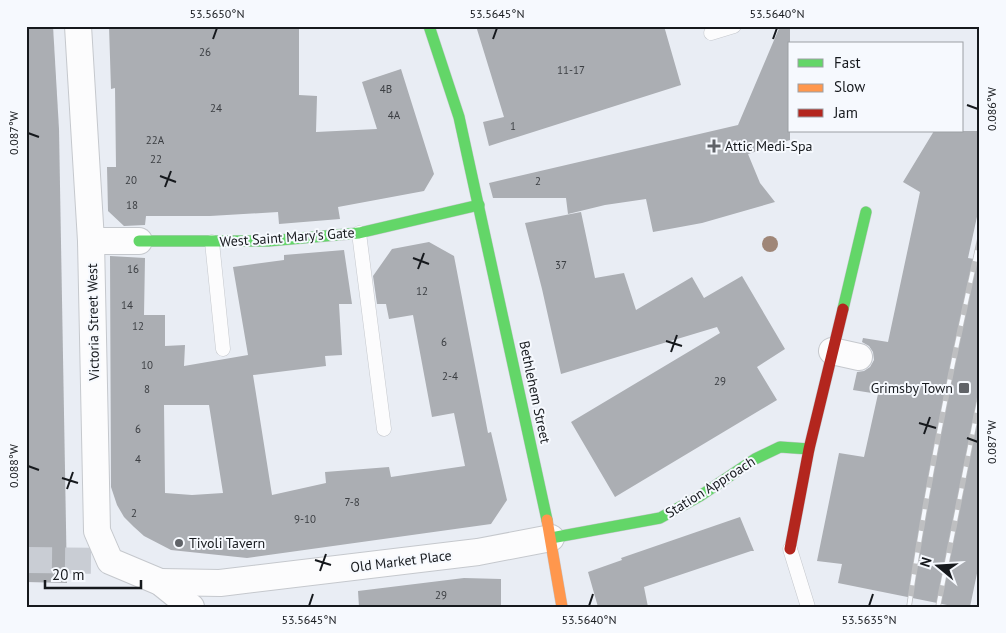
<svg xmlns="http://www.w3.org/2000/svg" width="1006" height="633" font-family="'PT Sans',sans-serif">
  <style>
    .building { fill: #abaeb3; fill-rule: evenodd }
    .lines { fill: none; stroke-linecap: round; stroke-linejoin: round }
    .street-tunnel { stroke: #c9cdd4; stroke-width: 26; stroke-dasharray: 26 13; stroke-linecap: butt }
    .lane-casing { stroke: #c5c8cd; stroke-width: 15 }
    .street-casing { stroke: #c5c8cd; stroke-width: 28 }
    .fast-casing { stroke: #c5c8cd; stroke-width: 12 }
    .slow-casing { stroke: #c5c8cd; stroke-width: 12 }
    .jam-casing { stroke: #c5c8cd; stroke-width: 12 }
    .lane { stroke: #fcfcfd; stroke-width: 14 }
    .street { stroke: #fcfcfd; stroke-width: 26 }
    .fast { stroke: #63d668; stroke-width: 11 }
    .slow { stroke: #ff974d; stroke-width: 11 }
    .jam { stroke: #b3261e; stroke-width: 11 }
    .rail-casing { stroke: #bebfc1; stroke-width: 5.5 }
    .rail { stroke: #f6f9fe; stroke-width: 4; stroke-dasharray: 11; stroke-linecap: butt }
    .tree { fill: #9f8677 }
    .ticks { fill: none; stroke: #16191d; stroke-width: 2 }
    .poi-dot { fill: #606368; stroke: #f6f9fe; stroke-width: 2 }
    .labels { text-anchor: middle; stroke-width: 4; stroke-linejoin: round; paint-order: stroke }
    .number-label { font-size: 11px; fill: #3b3e42 }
    .poi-label { font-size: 14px; fill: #16191d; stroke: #f6f9fe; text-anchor: start }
    .street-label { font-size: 14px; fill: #16191d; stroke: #f6f9fe }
    .neatline { fill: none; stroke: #16191d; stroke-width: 2 }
    .ticks-label { font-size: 12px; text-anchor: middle; fill: #16191d }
  </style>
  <rect width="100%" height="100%" fill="#e9edf4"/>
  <g class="building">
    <polygon points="26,26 53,26 59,129 67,583 26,582"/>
    <polygon points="109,26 299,26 299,95 317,96 316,132 377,129 362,82 401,69 434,174 424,191 338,207 340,219 279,224 278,212 210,216 146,216 145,225 124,226 108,211 107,167 116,167 115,88 111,89"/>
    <polygon points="476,26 664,26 681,85 489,146 483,122 504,117"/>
    <polygon points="780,26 790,26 790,140 748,154 760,183 775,202 702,223 653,232 646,199 605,205 568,214 566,198 493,198 489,183 738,125"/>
    <polygon points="934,131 980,131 980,203 968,258 980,260 980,559 970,607 957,607 838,583 842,564 817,561 839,453 864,457 878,394 853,390 857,372 864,371 870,367 874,360 873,352 869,346 862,342 863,338 888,342 920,192 903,182"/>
    <polygon points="581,212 595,278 624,273 636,310 692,277 704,298 742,276 785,349 757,367 777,400 615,497 571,422 720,333 717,327 561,374 542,289 525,223"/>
    <path d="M429,242L454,256L488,433L491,432L507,500L491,524L247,558L171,550L144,536L134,527L124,517L117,505L111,487L110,256L145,258L144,315H165V346L185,345L184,366L248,355L233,267L284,260V255L344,250L352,304H339L342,355L325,356L326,366L253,375L272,495L326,483L325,472L389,467L391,477L465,466L454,413L432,417L413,315L389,319L386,304H377L373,276L392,249ZM164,405H209L223,493L192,495L165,493Z"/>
    <polygon points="740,517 754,551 751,551 644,587 648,607 598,607 588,572 622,560 621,558"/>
    <polygon points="464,578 501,579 501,607 359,607 358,591"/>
  </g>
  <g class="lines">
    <polyline class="street-tunnel" points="26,560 110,561"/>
    <defs>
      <g id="lane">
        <polyline points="711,33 734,26"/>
        <polyline points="359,233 384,429"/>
        <polyline points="212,242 223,349"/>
        <polyline points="790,549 808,607"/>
      </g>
      <g id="street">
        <polyline points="78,26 91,241 97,531 110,561 160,582 191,607"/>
        <polyline points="91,241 139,241"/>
        <polyline points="832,351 859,357"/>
        <polyline points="160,582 220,583 478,552 551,538"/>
      </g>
      <g id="fast">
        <polyline points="429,26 459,117 547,520"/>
        <polyline points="139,241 268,241 359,233 479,205"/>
        <polyline points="843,309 866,212"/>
        <polyline points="551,538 660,518 700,496 755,459 780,447 809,449"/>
      </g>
      <polyline id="slow" points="547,520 562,607"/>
      <polyline id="jam" points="790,549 809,449 843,309"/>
    </defs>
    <use href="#lane" class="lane-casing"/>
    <use href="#street" class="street-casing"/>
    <use href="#fast" class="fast-casing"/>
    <use href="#slow" class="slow-casing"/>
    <use href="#jam" class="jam-casing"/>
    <use href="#lane" class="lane"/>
    <use href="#street" class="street"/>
    <use href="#fast" class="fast"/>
    <use href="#slow" class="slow"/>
    <use href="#jam" class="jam"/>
    <defs>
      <g id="rail">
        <path d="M909,607C927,483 953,360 980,238"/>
        <polyline points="938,607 980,396"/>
      </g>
    </defs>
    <use href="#rail" class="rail-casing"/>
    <use href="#rail" class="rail"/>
  </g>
  <circle class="tree" cx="770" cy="244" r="8"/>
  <path class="ticks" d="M213,39L217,28M493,39L497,28M773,39L777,28M967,105L978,109M28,133L39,137M160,176L176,182M165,187L171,171M413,258L429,264M418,269L424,253M666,341L682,346M671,352L677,335M919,423L936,428M924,434L930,417M967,438L978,442M28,466L39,470M62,478L78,483M67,489L73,472M315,560L331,565M320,571L326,554M309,606L313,594M589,606L593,594M869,606L873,594"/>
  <g class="poi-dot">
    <path d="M711.5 138.5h5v5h5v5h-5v5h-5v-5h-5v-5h5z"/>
    <rect x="958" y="382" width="12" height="12" rx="2.5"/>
    <circle cx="179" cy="543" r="5"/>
  </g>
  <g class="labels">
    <g class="number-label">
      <text x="205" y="56">26</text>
      <text x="571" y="74">11-17</text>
      <text x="386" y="93">4B</text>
      <text x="216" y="112">24</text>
      <text x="394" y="119">4A</text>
      <text x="513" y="130">1</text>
      <text x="155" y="144">22A</text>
      <text x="156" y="163">22</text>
      <text x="131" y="184">20</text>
      <text x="538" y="185">2</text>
      <text x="132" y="209">18</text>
      <text x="561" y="269">37</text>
      <text x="133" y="273">16</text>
      <text x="422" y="295">12</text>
      <text x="127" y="309">14</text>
      <text x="138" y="330">12</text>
      <text x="444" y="346">6</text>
      <text x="147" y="369">10</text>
      <text x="450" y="380">2-4</text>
      <text x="720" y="385">29</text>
      <text x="147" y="393">8</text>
      <text x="138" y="433">6</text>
      <text x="138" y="463">4</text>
      <text x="352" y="506">7-8</text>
      <text x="134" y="517">2</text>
      <text x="305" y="523">9-10</text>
      <text x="441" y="599">29</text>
    </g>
    <g class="poi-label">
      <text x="725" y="151">Attic Medi-Spa</text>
      <text x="953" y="393" text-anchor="end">Grimsby Town</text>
      <text x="189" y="548">Tivoli Tavern</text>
    </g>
    <g class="street-label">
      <text transform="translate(287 237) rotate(-4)" y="5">West Saint Mary's Gate</text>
      <text transform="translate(93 322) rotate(-91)" y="5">Victoria Street West</text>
      <text transform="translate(535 392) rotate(78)" y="5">Bethlehem Street</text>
      <text transform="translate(710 487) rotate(-32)" y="5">Station Approach</text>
      <text transform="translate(401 561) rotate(-7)" y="5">Old Market Place</text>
    </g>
  </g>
  <rect width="1006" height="633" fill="none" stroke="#f6f9fe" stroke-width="55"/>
  <rect x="788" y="42" width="175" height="90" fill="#f6f9fe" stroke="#9c9fa4"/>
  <rect x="798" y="59" width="25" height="8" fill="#63d668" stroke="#9c9fa4"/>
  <text x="834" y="68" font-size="15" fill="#16191d">Fast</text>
  <rect x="798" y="84" width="25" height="8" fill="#ff974d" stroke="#9c9fa4"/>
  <text x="834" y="92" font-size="15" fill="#16191d">Slow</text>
  <rect x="798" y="109" width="25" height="8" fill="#b3261e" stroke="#9c9fa4"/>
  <text x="834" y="118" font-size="15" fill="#16191d">Jam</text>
  <g transform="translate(938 566) rotate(288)" stroke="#f6f9fe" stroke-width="4" paint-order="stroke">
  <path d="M0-4L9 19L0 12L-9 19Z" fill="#16191d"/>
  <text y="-8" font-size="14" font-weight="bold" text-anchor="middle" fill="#16191d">N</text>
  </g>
  <path d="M45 580v8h96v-8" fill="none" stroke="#16191d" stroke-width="2.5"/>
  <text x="52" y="580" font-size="15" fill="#16191d" stroke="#f6f9fe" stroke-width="4" paint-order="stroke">20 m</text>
  <rect x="28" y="28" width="950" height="578" class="neatline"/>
  <g class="ticks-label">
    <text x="217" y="18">53.5650°N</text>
    <text x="497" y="18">53.5645°N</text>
    <text x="777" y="18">53.5640°N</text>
    <text transform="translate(992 109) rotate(-90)" y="4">0.086°W</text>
    <text transform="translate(14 133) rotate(-90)" y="4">0.087°W</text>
    <text transform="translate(992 442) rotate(-90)" y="4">0.087°W</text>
    <text transform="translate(14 466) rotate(-90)" y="4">0.088°W</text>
    <text x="309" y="624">53.5645°N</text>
    <text x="589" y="624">53.5640°N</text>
    <text x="869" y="624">53.5635°N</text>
  </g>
</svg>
